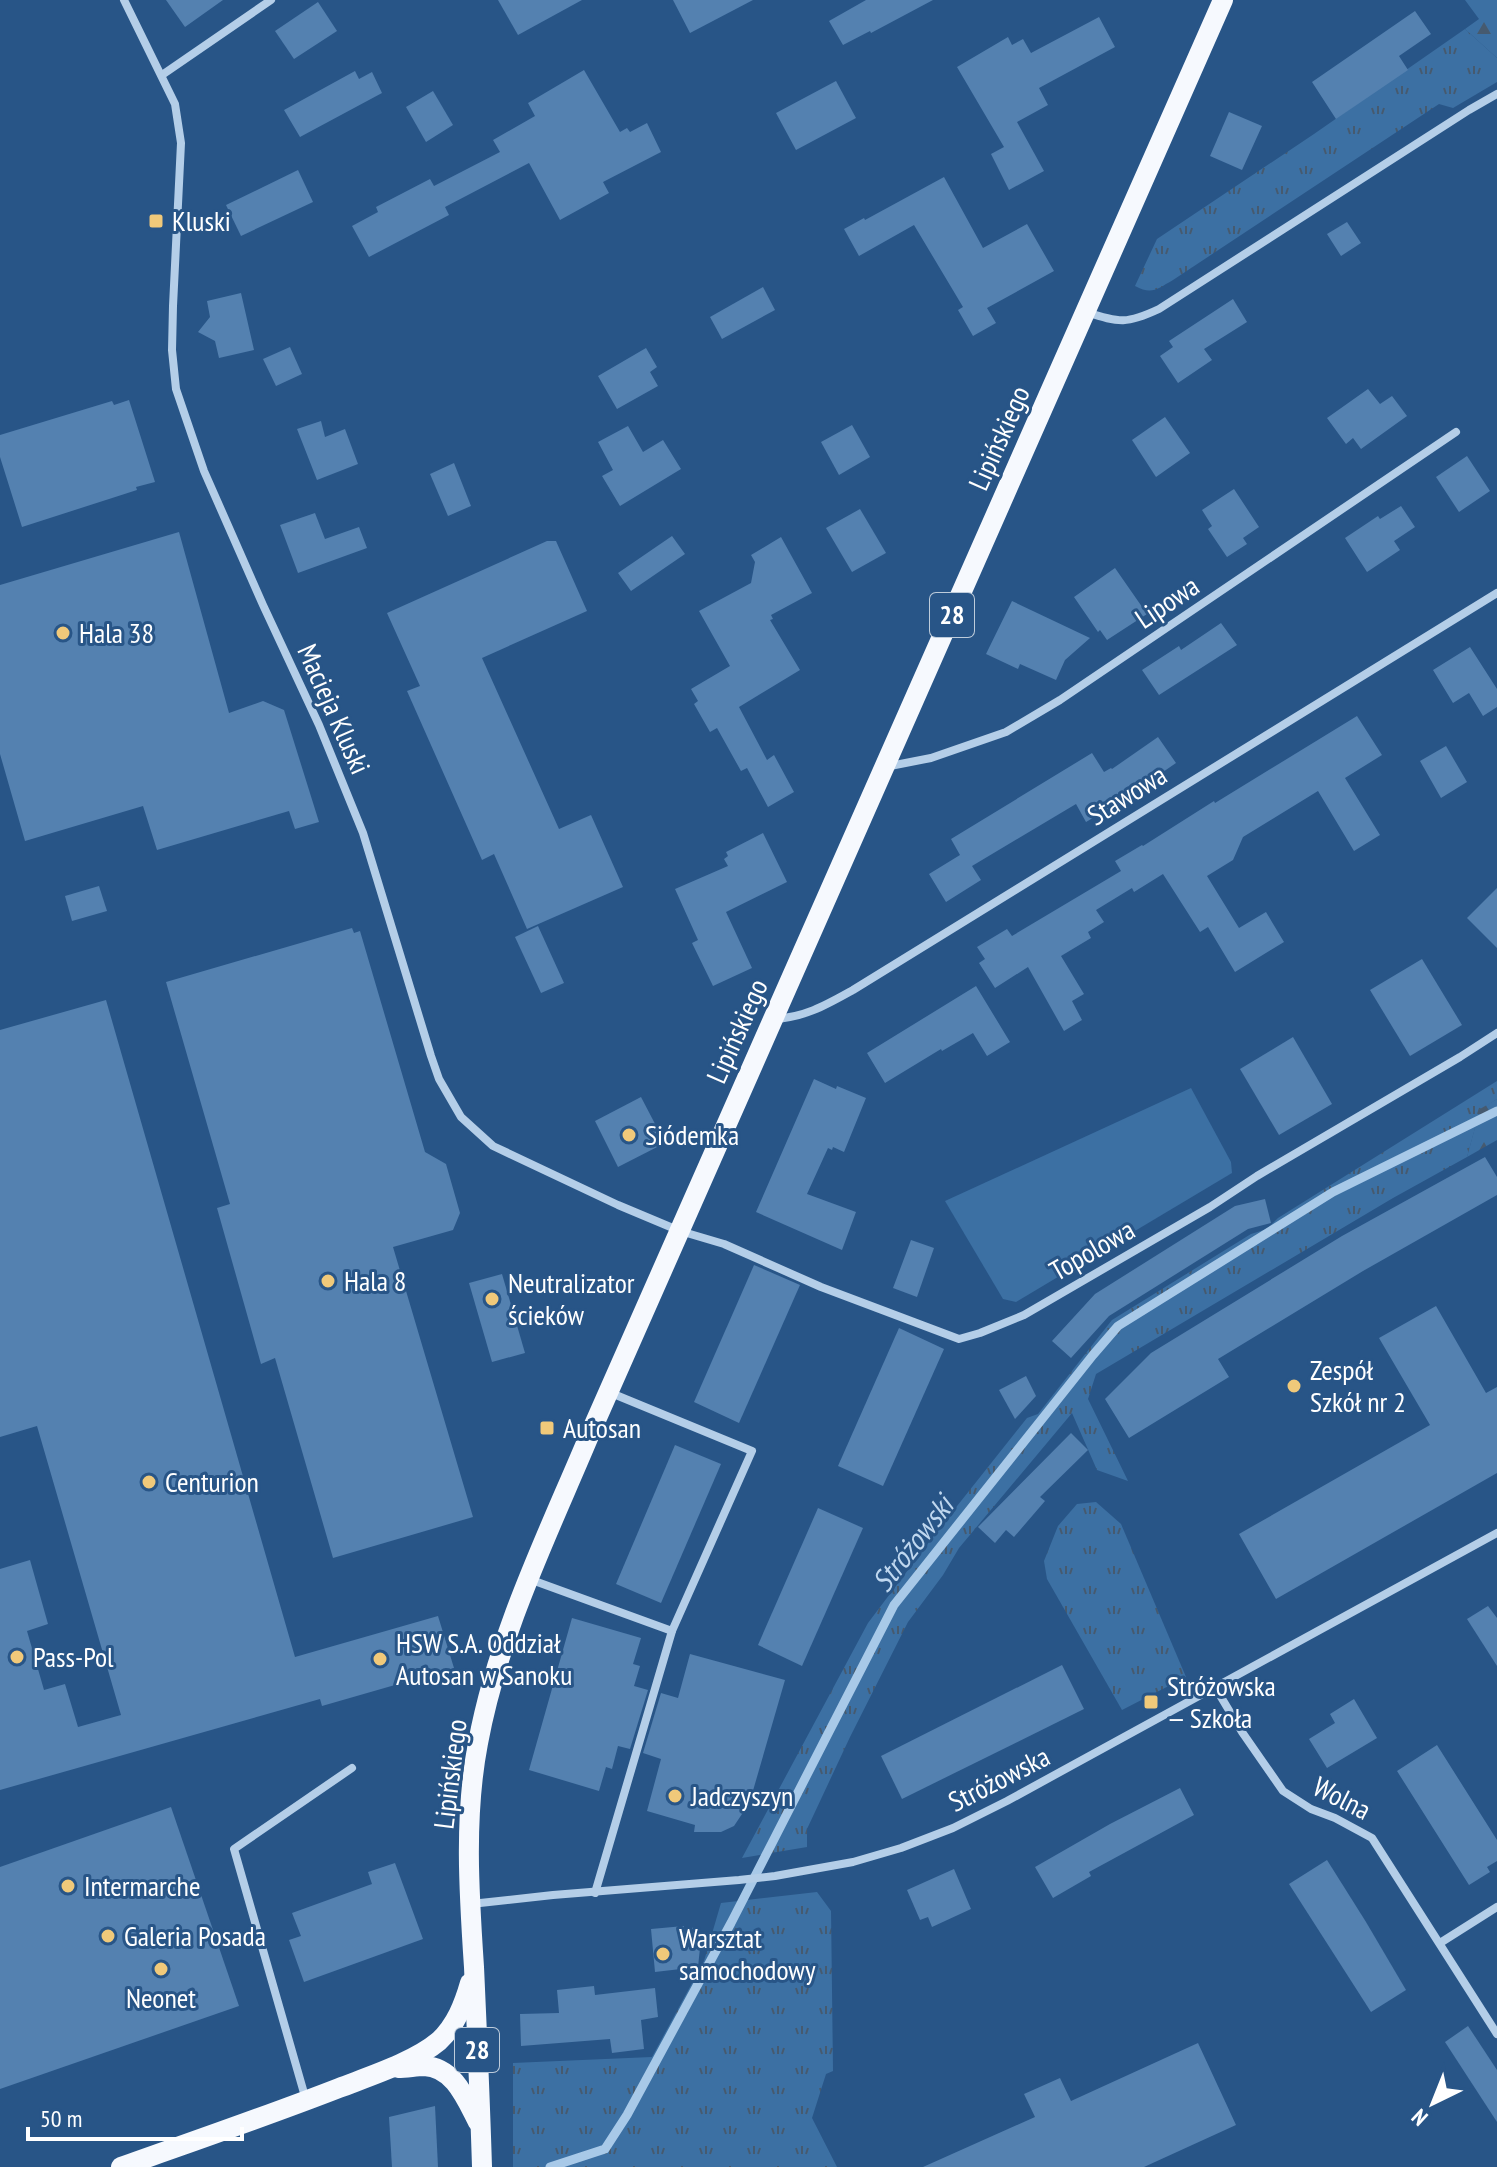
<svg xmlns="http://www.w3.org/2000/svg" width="1497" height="2167" font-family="'PT Sans Narrow',sans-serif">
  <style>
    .grass { fill: url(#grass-tufts) }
    .forest { fill: url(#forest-firs) }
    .park { fill: #3c70a3 }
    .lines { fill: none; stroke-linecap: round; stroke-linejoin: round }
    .stream { stroke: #a8c9e8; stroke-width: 9 }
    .building { fill: #5481b0 }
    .minor { stroke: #b4cee8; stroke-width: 8 }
    .primary { stroke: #f6f9fe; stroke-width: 20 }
    .poi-dot { fill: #f0c97a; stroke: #285587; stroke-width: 3 }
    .labels { text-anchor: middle; stroke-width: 6; stroke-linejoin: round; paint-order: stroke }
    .shield { fill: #285587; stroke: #beccdb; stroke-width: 2 }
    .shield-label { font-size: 26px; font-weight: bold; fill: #fff }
    .poi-label { font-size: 28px; fill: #fff; stroke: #285587; text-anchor: start }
    .street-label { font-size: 28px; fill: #fff; stroke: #285587 }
    .water-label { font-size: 30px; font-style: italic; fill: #bfd7ef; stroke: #285587 }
  </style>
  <defs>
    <pattern id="grass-tufts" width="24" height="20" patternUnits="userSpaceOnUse" patternTransform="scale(2)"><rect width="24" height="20" fill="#3c70a3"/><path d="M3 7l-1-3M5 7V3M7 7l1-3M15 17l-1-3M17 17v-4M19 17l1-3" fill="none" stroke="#465a6f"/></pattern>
    <pattern id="forest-firs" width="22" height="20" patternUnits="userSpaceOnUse" patternTransform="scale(2)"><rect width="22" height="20" fill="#3c70a3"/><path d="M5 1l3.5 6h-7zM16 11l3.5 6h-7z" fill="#465a6f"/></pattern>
  </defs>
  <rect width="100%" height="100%" fill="#285587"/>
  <g class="grass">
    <path d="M1465,29L1497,58V82L1453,108L1439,104L1173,280C1157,289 1152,295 1135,286L1157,239L1314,134Z"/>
    <polygon points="1497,1081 1497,1099 1480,1110 1467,1157 1393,1198 1096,1374 1088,1399 1128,1481 1097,1470 1072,1413 959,1548 943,1575 908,1622 850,1737 807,1829 807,1847 742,1858 868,1623 942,1525 1027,1418 1038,1414 1112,1320 1251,1234 1267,1229 1278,1218"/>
    <polygon points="1096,1502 1121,1524 1186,1677 1122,1710 1047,1579 1044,1561 1058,1526 1077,1504"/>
    <polygon points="817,1892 831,1911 833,2071 826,2074 812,2118 837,2167 513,2167 513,2063 652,2057 704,1961 721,1903"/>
  </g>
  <g class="forest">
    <polygon points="1465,0 1497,0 1497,58 1465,29 1479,19"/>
    <polygon points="1497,1099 1497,1140 1467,1157 1480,1109"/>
  </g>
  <polygon class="park" points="1191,1088 1231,1162 1232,1173 1016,1302 1003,1299 945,1201"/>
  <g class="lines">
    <polyline class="stream" points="550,2167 605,2149 627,2115 731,1923 894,1605 1093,1355 1118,1326 1333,1192 1497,1111"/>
  </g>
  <g class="building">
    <polygon points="166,0 223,0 185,27"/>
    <polygon points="498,0 582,0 518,35"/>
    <polygon points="673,0 753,0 690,33"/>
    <polygon points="866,0 933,0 871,33 870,31 843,45 829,21"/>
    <polygon points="318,2 337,31 294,59 275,31"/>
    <polygon points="1415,11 1431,34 1399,56 1408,70 1336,119 1312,82"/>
    <polygon points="1099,17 1115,47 1039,88 1048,105 1017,122 1044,171 1009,190 991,154 1004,147 957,67 1008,37 1012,45 1023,39 1031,53"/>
    <polygon points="584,70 620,132 627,128 630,132 647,123 661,152 603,182 609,193 560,220 529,163 445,207 449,215 369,257 352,226 378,212 376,207 430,179 434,186 500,152 493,140 535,116 528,103"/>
    <polygon points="355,71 359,79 372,72 382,93 300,137 284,110"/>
    <polygon points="836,81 856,118 796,150 776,113"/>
    <polygon points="433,91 453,125 426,142 406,107"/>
    <polygon points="1229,112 1262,126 1242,170 1210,156"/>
    <polygon points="298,170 313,202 241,236 226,205"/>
    <polygon points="944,177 983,248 1027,224 1054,271 987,308 996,323 973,336 958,310 963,307 914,225 859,256 844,229 864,218 865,220"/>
    <polygon points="1347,222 1361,243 1341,256 1327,234"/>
    <polygon points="763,287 775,310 722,339 710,317"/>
    <polygon points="241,293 254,350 219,358 215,341 198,332 210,317 207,301"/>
    <polygon points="1233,299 1247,322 1204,349 1212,360 1178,383 1160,356 1173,347 1169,341"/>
    <polygon points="290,347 302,374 276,386 263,359"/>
    <polygon points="646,348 657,367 650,372 658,386 617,409 598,376"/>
    <polygon points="1368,389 1380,404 1392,396 1407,416 1361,449 1353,438 1346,444 1327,418"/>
    <polygon points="129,400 155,482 136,487 137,490 22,527 0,457 0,435 112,401 114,405"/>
    <polygon points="1165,417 1190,453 1156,477 1132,440"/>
    <polygon points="321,421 325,437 345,429 358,464 317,480 297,429"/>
    <polygon points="852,425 870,457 839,475 821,442"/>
    <polygon points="628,426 643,452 663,440 681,469 620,506 602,476 613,470 598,442"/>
    <polygon points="1467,456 1490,491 1459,512 1436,477"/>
    <polygon points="454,463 471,506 448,516 430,474"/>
    <polygon points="1234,489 1259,527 1243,538 1247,544 1227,557 1208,529 1212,526 1202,510"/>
    <polygon points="1401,506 1415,527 1394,541 1400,550 1367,572 1345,538 1378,516 1380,519"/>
    <polygon points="860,509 886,553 852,572 826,528"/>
    <polygon points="315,513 325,539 359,527 367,548 298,573 280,525"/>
    <polygon points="179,532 229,713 263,701 284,710 319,822 295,829 289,811 157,850 143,806 25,841 0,754 0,585"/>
    <polygon points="672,536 685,554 631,591 618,573"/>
    <polygon points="781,537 812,593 771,615 773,619 770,620 800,670 739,707 767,760 774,755 794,792 768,807 747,768 741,771 717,728 710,732 694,704 698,701 691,689 730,666 699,611 751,583 755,562 751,555"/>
    <polygon points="547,541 556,541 587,611 482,658 559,829 591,815 623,887 527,929 494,854 482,860 407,691 420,686 387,613"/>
    <polygon points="1115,568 1147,614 1107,640 1100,630 1098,632 1074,597"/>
    <polygon points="1012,601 1090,638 1065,660 1056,680 1020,664 1018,669 986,654"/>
    <polygon points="1221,623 1237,645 1159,695 1142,670 1179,646 1181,650"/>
    <polygon points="1470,647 1497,689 1497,707 1483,716 1469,693 1453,703 1433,670"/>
    <polygon points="1357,716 1382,755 1345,778 1380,835 1354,851 1318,791 1243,837 1233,860 1207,876 1239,928 1266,912 1284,942 1235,972 1208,927 1200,932 1163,874 1134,892 1132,888 1096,910 1104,922 1088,932 1091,938 1061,956 1084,994 1072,1001 1082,1020 1064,1031 1028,967 995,988 979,963 985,959 977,947 1007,929 1012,936 1121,871 1115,861 1142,845 1143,846 1214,801 1215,803"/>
    <polygon points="1158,737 1176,763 1115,805 1086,822 1076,804 972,866 981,880 946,902 929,874 960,855 951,839 1092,753 1104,772 1111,768 1112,769"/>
    <polygon points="1446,746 1467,782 1441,798 1420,761"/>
    <polygon points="763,833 787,882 726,912 752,968 713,986 692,943 698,940 675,889 728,866 724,859 728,856 726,852"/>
    <polygon points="99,886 107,911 72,921 65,896"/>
    <polygon points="1497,888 1497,948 1467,918"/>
    <polygon points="538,926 564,983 541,993 515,937"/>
    <polygon points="352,928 354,933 360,931 425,1152 446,1164 460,1213 453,1230 393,1247 473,1517 333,1558 275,1358 261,1364 217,1208 230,1204 166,982"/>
    <polygon points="1422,959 1462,1025 1410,1056 1370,990"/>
    <polygon points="976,986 1010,1042 987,1056 973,1033 942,1051 941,1049 885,1083 867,1053"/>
    <polygon points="106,1000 295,1657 438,1616 454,1668 322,1706 320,1699 0,1790 0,1569 30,1560 48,1624 27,1631 44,1690 65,1684 78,1727 121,1715 37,1426 0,1437 0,1030"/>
    <polygon points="1293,1037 1332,1104 1279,1135 1240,1069"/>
    <polygon points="814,1079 836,1089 837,1086 866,1098 844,1152 833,1147 832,1150 828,1148 807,1194 856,1212 842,1250 756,1212"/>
    <polygon points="641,1097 665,1143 618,1167 595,1121"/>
    <polygon points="1485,1157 1497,1177 1497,1195 1363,1271 1218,1359 1229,1377 1129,1438 1105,1399 1151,1353 1342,1236"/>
    <polygon points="1265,1199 1271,1223 1248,1229 1109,1316 1071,1358 1052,1341 1095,1294 1235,1206"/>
    <polygon points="911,1240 934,1248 917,1297 893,1288"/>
    <polygon points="754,1265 800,1285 739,1423 694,1402"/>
    <polygon points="502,1274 525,1353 492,1362 469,1283"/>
    <polygon points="1436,1306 1486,1393 1497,1387 1497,1473 1276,1599 1239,1534 1430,1425 1379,1338"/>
    <polygon points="899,1328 944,1349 883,1486 838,1466"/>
    <polygon points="1026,1376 1036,1396 1015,1419 999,1390"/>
    <polygon points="1071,1433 1088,1450 1040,1497 1045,1501 1014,1537 1006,1530 995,1543 978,1527"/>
    <polygon points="675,1445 721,1464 661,1603 616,1584"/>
    <polygon points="818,1508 863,1528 802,1666 758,1645"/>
    <polygon points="1488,1606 1497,1618 1497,1666 1467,1619"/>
    <polygon points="572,1618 641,1638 633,1664 640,1666 634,1686 648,1690 630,1749 618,1746 612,1769 606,1767 599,1791 529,1770"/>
    <polygon points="690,1654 785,1680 748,1808 746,1808 734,1826 721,1832 694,1832 695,1825 647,1811 661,1759 643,1753 661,1693 678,1698"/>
    <polygon points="1062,1665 1084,1709 902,1799 881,1756"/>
    <polygon points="1354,1699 1377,1738 1327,1768 1309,1739 1335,1723 1330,1714"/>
    <polygon points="1437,1745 1497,1840 1497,1861 1487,1867 1490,1872 1469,1885 1397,1771"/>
    <polygon points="1180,1788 1194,1815 1089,1872 1091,1876 1053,1898 1035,1867 1110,1824"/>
    <polygon points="171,1807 239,2006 0,2089 0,1867"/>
    <polygon points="1327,1860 1366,1922 1406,1990 1371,2012 1289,1884"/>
    <polygon points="395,1863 423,1939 304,1982 289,1940 301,1936 292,1913 372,1884 368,1872"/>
    <polygon points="954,1869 971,1909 932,1927 928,1917 920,1920 907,1890"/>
    <polygon points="684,1926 684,1929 698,1927 700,1948 698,1967 655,1972 651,1929"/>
    <polygon points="594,1986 595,1995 655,1988 658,2017 641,2020 644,2049 612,2053 610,2039 521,2046 520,2014 559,2013 557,1990"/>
    <polygon points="1468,2026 1497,2070 1497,2122 1445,2042"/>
    <polygon points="1198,2043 1236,2125 1144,2167 923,2167 1035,2117 1024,2094 1060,2078 1071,2101"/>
    <polygon points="435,2106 438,2167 392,2167 389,2117"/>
  </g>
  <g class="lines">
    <g class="minor">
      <polyline points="124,0 175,104 181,143 173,306 172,350 176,389 204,471 263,605 319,725 363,833 431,1056 439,1079 461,1117 493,1146 618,1205 680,1231 724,1244 821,1287 959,1339 980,1333 1024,1315 1210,1207 1257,1176 1460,1057 1497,1033"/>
      <polyline points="162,75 271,0"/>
      <path d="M1086,312C1120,323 1127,324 1159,309L1469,110L1497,94"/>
      <polyline points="885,767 931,758 1006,732 1060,700 1456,432"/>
      <path d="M774,1019C806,1017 826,1005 853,990L1497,593"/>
      <polyline points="529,1579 672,1631 752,1451 611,1393"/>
      <polyline points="1215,1687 1242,1732 1283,1791 1311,1809 1335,1818 1372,1838 1497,2034"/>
      <polyline points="595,1893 672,1631"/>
      <polyline points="471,1904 553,1895 739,1880 775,1876 853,1862 901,1848 953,1828 1007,1801 1497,1533"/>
      <polyline points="1440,1943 1497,1907"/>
      <polyline points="306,2100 234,1849 352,1768"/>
    </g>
    <g class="primary">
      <path d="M398,2068C407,2068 416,2066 424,2066C454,2067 466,2099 478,2122"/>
      <path d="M121,2167C194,2141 267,2116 339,2088C370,2076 414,2062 439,2041C456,2025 464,2004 470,1983"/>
      <path d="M482,2167C480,2100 477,2033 474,1967C469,1893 464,1816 478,1743C498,1635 547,1536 589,1436L1223,0"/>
    </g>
  </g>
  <g class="poi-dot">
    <rect x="148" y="213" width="16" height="16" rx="4"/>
    <circle cx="63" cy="633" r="8"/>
    <circle cx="629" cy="1135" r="8"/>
    <circle cx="328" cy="1281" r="8"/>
    <circle cx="492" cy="1299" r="8"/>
    <circle cx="1294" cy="1386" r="8"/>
    <rect x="539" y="1420" width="16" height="16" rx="4"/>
    <circle cx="149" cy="1482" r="8"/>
    <circle cx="17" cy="1657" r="8"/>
    <circle cx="380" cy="1659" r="8"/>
    <rect x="1143" y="1694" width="16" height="16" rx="4"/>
    <circle cx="675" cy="1796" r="8"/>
    <circle cx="68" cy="1886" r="8"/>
    <circle cx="108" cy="1936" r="8"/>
    <circle cx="663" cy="1954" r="8"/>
    <circle cx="161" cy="1969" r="8"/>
  </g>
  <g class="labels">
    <g class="shield">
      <rect x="930" y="593" width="44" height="44" rx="6"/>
      <rect x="455" y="2028" width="44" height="44" rx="6"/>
    </g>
    <g class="shield-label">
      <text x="952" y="624">28</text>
      <text x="477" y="2059">28</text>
    </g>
    <g class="poi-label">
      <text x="172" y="231">Kluski</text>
      <text x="79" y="643">Hala 38</text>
      <text x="645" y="1145">Siódemka</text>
      <text x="344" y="1291">Hala 8</text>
      <text x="508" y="1293">Neutralizator<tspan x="508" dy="32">ścieków</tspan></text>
      <text x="1310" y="1380">Zespół<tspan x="1310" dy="32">Szkół nr 2</tspan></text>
      <text x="563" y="1438">Autosan</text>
      <text x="165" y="1492">Centurion</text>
      <text x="396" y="1653">HSW S.A. Oddział<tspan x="396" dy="32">Autosan w Sanoku</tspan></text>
      <text x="33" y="1667">Pass-Pol</text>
      <text x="1167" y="1696">Stróżowska<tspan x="1167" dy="32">— Szkoła</tspan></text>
      <text x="691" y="1806">Jadczyszyn</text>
      <text x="84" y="1896">Intermarche</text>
      <text x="124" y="1946">Galeria Posada</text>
      <text x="679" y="1948">Warsztat<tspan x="679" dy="32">samochodowy</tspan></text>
      <text x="161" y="2008" text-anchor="middle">Neonet</text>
    </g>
    <g class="street-label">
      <text transform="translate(999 438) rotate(-66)" y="10">Lipińskiego</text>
      <text transform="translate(1167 602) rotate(-34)" y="10">Lipowa</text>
      <text transform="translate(334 709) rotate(66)" y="10">Macieja Kluski</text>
      <text transform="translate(1127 795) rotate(-32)" y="10">Stawowa</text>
      <text transform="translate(737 1031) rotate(-66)" y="10">Lipińskiego</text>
      <text transform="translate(1092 1250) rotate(-30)" y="10">Topolowa</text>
      <text transform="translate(450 1774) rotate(-83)" y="10">Lipińskiego</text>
      <text transform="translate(999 1779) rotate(-27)" y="10">Stróżowska</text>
      <text transform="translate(1342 1798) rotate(27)" y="10">Wolna</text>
    </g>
    <g class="water-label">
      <text transform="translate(913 1544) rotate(-52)" y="10">Stróżowski</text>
    </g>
  </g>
  <g transform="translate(1433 2103) rotate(223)" stroke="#285587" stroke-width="6" paint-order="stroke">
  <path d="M0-6L14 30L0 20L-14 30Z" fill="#ffffff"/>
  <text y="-12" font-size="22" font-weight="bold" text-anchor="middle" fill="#ffffff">N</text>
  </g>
  <path d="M28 2127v12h214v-12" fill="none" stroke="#ffffff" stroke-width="4"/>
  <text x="40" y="2127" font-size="24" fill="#ffffff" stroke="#285587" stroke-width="6" paint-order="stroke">50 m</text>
</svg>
